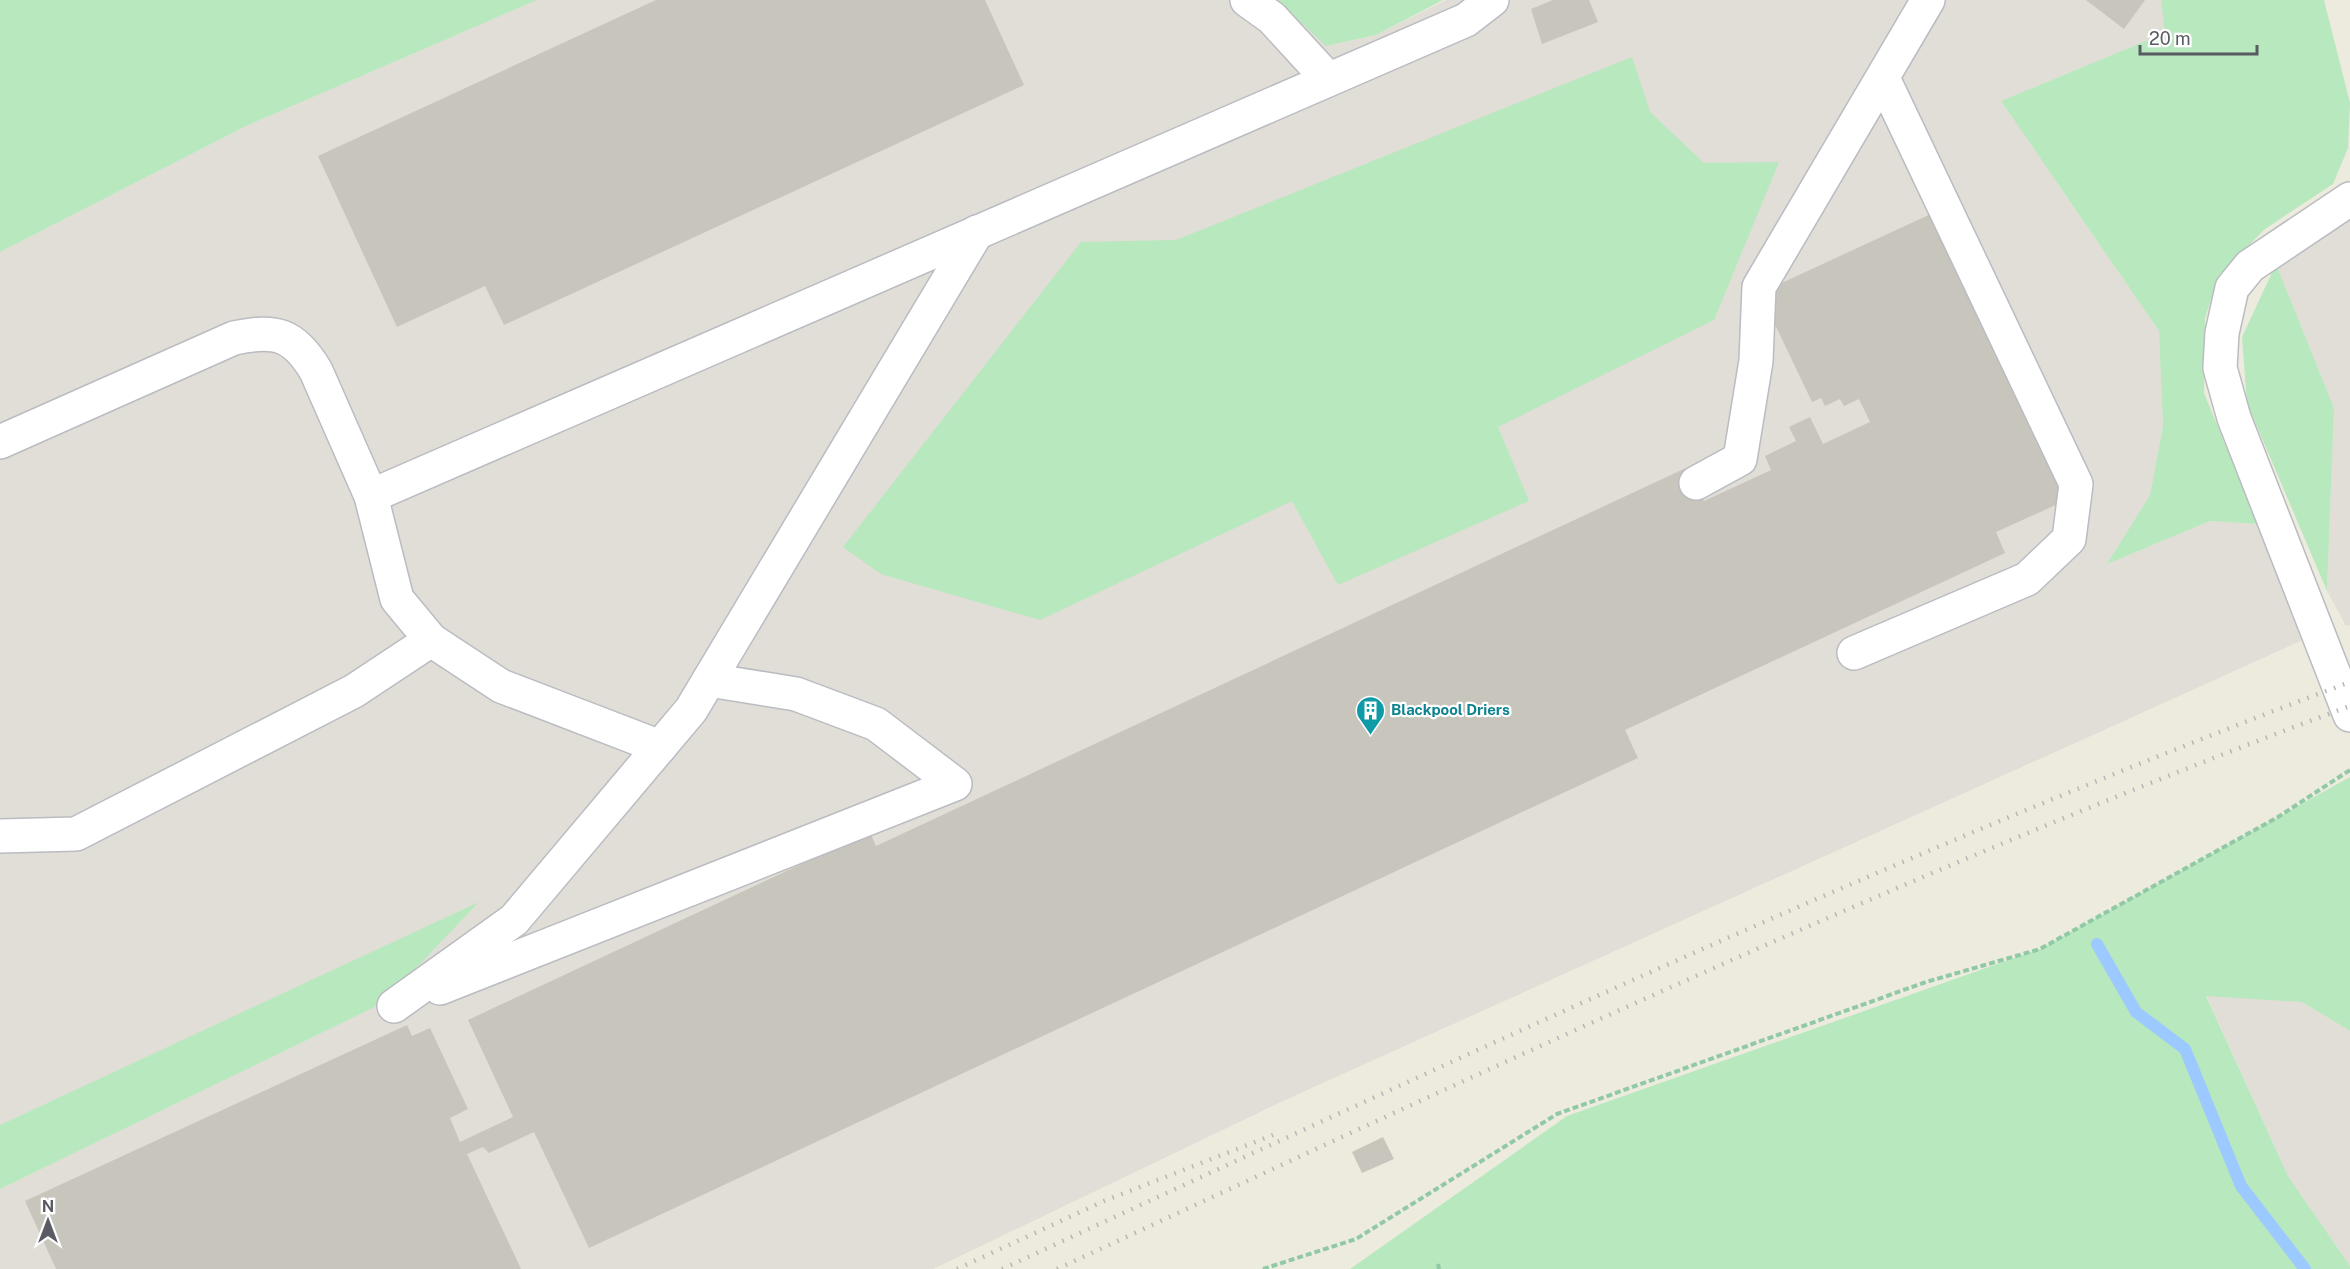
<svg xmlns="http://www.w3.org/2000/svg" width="2350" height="1269" font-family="'Public Sans',sans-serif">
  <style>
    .industrial { fill: #e0ded6 }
    .green { fill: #b8e8bd }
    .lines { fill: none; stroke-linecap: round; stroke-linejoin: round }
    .stream { stroke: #9cc9ff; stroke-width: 12 }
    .building { fill: #c8c5bc }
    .minor-casing { stroke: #babcc2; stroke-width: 36 }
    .path { stroke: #91c9a7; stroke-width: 4; stroke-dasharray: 6 3; stroke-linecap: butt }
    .minor { stroke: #fff; stroke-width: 33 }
    .rail { stroke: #b5b6b6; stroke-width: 4.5; stroke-dasharray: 1.5 8; stroke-linecap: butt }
    .labels { text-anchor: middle; stroke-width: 4.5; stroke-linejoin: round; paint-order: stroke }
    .culture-label { font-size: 15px; font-weight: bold; fill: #0d838f; stroke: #fff; text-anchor: start }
  </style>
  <rect width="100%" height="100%" fill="#edebde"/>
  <g class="industrial">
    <polygon points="537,0 1277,0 1327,46 1376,35 1446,0 2161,0 2166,33 2001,101 2159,331 2163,426 2150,495 2107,564 2210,521 2258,524 2305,639 1283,1101 933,1269 0,1269 0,1189 383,1003 477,904 0,1125 0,252 246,126"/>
    <polygon points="2350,219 2350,625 2346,626 2327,591 2334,408 2276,264"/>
    <polygon points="2206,995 2302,1002 2350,1031 2350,1266 2288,1176"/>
  </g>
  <g class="green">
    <polygon points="0,0 537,0 246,126 0,252"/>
    <polygon points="1277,0 1443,0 1376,35 1326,46"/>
    <polygon points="2161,0 2324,0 2350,103 2348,148 2333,184 2265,229 2219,275 2205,318 2204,393 2258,524 2210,521 2107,564 2150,495 2163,426 2159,331 2001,101 2165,33"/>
    <polygon points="1632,57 1650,112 1704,163 1779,162 1714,320 1498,427 1529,501 1338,585 1292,501 1040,620 881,574 843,547 1081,242 1176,240"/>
    <polygon points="2276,264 2334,408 2327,591 2247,403 2242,337"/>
    <polygon points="2350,777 2350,1031 2302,1002 2206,996 2288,1176 2350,1266 2350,1269 1350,1269 1567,1116 2040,949"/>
    <polygon points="479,902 383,1003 0,1189 0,1125"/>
  </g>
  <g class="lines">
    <polyline class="stream" points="2097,944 2136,1012 2185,1049 2241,1186 2305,1269"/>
  </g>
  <g class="building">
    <polygon points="656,0 985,0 1024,85 504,325 485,286 397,327 318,156"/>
    <polygon points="1553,0 1589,0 1598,22 1542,44 1531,9"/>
    <polygon points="2086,0 2145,0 2124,29"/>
    <polygon points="1935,212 2069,499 1996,532 2005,553 1625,730 1638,758 589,1248 534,1132 489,1153 483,1147 467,1154 521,1269 56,1269 25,1201 407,1025 412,1036 430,1028 468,1109 450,1118 460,1142 513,1117 468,1020 870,832 876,846 1688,467 1704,501 1771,470 1765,456 1796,441 1789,427 1810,417 1823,444 1870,422 1859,399 1844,406 1840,399 1825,406 1821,398 1812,402 1760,293"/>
    <polygon points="1383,1137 1394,1159 1362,1173 1352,1152"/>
  </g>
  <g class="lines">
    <defs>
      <g id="minor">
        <polyline points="1247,0 1272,18 1328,79"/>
        <polyline points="2350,199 2250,266 2232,288 2222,333 2220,368 2234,418 2350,715"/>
        <path d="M0,442L234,338C276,329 294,334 316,371L371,496L397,599L431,640L501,686L660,747"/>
        <polyline points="1696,483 1740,459 1756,361 1759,287 1928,0"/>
        <polyline points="371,496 1466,20 1492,0"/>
        <polyline points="1854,653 2027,579 2069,539 2076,484 1883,78"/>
        <polyline points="0,836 76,834 354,691 431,640"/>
        <polyline points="440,988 955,784 876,724 796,694 709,680"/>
        <polyline points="394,1006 514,920 691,710 977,232"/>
      </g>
    </defs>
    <use href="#minor" class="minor-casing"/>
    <g class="path">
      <polyline points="1438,1264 1439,1269"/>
      <polyline points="1263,1269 1356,1239 1557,1114 1926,982 2040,949 2278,817 2350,770"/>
    </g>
    <use href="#minor" class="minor"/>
    <g class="rail">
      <polyline points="957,1269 1104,1201 1273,1135"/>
      <path d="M1002,1269C1447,1064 1891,854 2350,682"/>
      <path d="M1057,1269C1483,1072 1909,870 2350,706"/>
    </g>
  </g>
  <defs>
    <symbol id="building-pin" viewBox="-11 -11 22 30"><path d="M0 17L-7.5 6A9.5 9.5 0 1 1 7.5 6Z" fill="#0f9aa8" stroke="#fff"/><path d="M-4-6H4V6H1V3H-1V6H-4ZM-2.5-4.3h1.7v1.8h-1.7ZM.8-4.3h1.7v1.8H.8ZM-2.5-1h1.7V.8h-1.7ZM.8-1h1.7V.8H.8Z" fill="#fff"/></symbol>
  </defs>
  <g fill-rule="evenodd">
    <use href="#building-pin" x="1354" y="694" width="33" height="45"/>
  </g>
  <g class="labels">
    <g class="culture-label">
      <text x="1391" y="715">Blackpool Driers</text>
    </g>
  </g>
  <g transform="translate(48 1221)" stroke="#ffffff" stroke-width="4.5" paint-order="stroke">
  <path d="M0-4.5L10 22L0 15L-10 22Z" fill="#585b61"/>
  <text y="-9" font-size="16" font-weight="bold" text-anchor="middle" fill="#585b61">N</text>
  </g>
  <path d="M2140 45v9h117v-9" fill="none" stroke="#585b61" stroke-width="3"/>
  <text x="2149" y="45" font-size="18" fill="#585b61" stroke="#ffffff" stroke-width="4.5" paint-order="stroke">20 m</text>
</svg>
